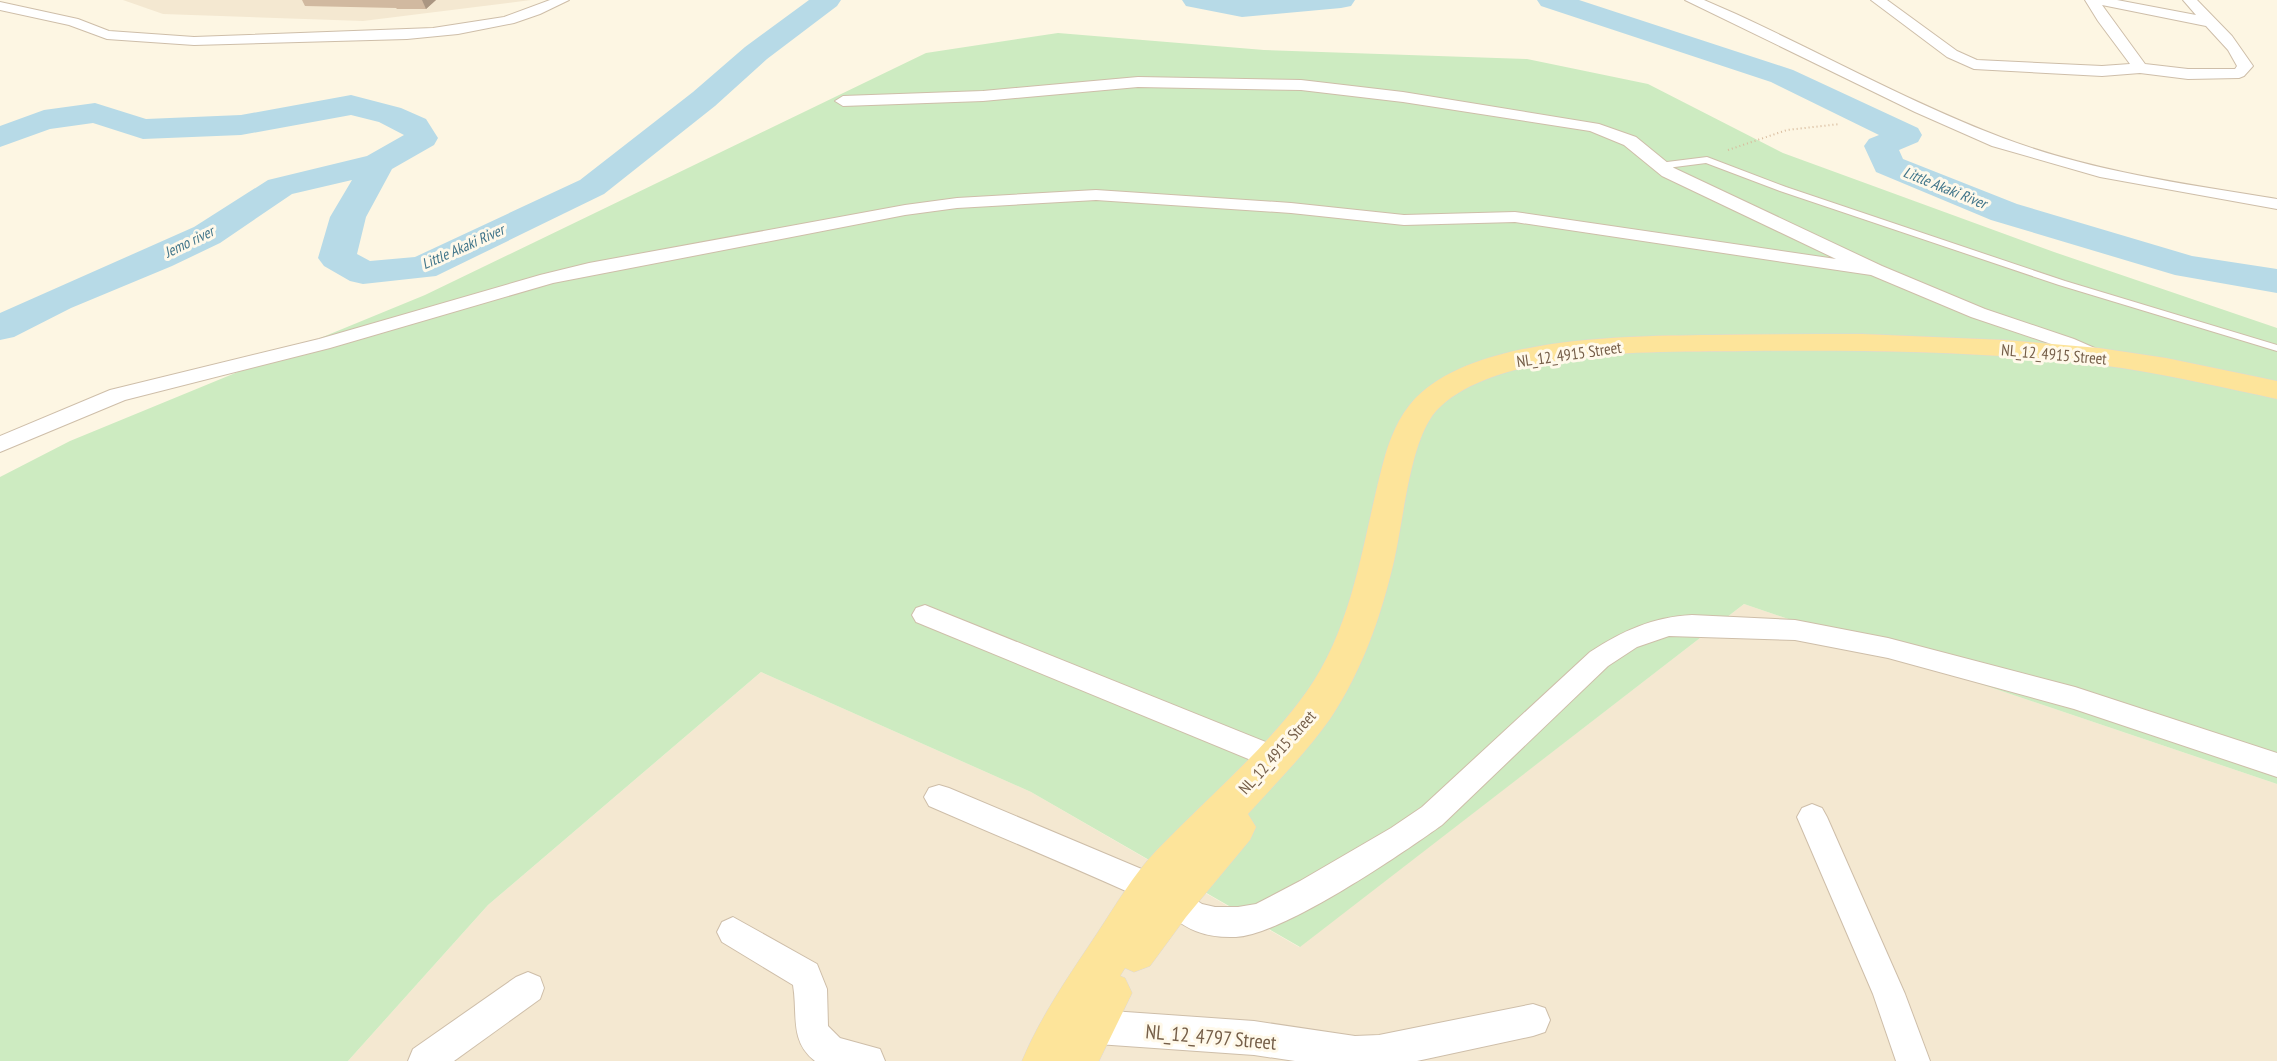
<svg xmlns="http://www.w3.org/2000/svg" width="2277" height="1061" font-family="'PT Sans Narrow',sans-serif">
  <style>
    .residential { fill: #f4e8d1 }
    .green { fill: #cdebc1 }
    .lines { fill: none; stroke-linecap: round; stroke-linejoin: round }
    .river { fill: #b7dae7; fill-rule: evenodd }
    .lane-casing { stroke: #cebea9; stroke-width: 2 }
    .street-casing { stroke: #cebea9; stroke-width: 2 }
    .primary-casing { stroke: #ded8d3; stroke-width: 1 }
    .path { stroke: #d8bb9d; stroke-width: 2; stroke-dasharray: 1 3; stroke-linecap: butt }
    .lane { fill: #fff; fill-rule: evenodd }
    .street { fill: #fff; fill-rule: evenodd }
    .primary { fill: #fde49a; fill-rule: evenodd }
    .wall { fill: #d1b9a0 }
    .shaded-wall { fill: #aa9682 }
    .labels { text-anchor: middle; stroke-width: 6; stroke-linejoin: round; paint-order: stroke }
    .far-water-label { font-size: 15px; font-style: italic; fill: #41758a; stroke: #fff9ea }
    .street-label { font-size: 16px; fill: #755e48; stroke: #fff9ea }
    .near-street-label { font-size: 20px; fill: #755e48; stroke: #fff9ea }
  </style>
  <rect width="100%" height="100%" fill="#fdf6e3"/>
  <g class="residential">
    <polygon points="123,0 531,0 363,21 163,14"/>
    <polygon points="1744,604 2277,784 2277,1061 348,1061 488,905 761,672 1031,792 1299,947"/>
  </g>
  <polygon class="green" points="1058,33 1264,50 1527,59 1648,84 1783,153 2054,252 2277,328 2277,784 1744,604 1300,947 1031,792 761,672 488,905 348,1061 0,1061 0,477 70,441 425,295 926,53"/>
  <g class="lines">
    <g class="river">
      <polygon points="809,0 841,0 837,6 767,59 715,106 604,194 436,276 363,284 350,281 324,266 318,258 330,217 352,180 292,194 220,243 172,266 71,308 14,337 0,340 0,313 194,227 268,180 367,156 404,135 379,122 351,115 241,135 143,139 93,123 50,129 0,147 0,126 44,110 95,103 146,119 241,115 351,95 401,108 426,119 438,138 434,145 392,169 366,217 357,254 370,261 415,257 580,180 693,92 745,47"/>
      <polygon points="1182,0 1355,0 1351,6 1341,8 1242,17 1186,6"/>
      <polygon points="1537,0 1579,0 1793,70 1918,128 1922,135 1918,142 1899,150 1903,159 2017,204 2192,256 2277,269 2277,293 2175,275 1991,220 1876,172 1864,146 1869,139 1879,135 1771,82 1541,6"/>
    </g>
    <defs>
      <polygon id="lane" points="1707,157 1786,187 2065,281 2277,345 2277,351 2059,285 1780,191 1706,163 1659,169 1655,166 1659,163"/>
      <g id="street">
        <polygon points="550,0 569,0 540,14 514,23 458,34 407,39 194,45 107,39 69,25 0,10 0,2 78,19 109,31 194,37 433,28 504,17"/>
        <path d="M1685,0H1704L1736,14C1825,55 1911,103 2003,138C2090,171 2185,184 2277,199V209L2100,177L1992,146L1915,112Z"/>
        <path d="M1871,0H1887L1957,51L1977,60L2102,66L2130,64L2098,21L2085,0H2117L2196,15L2183,0H2197L2232,36L2253,66L2244,76L2239,78L2188,79L2140,73L2102,76L1974,69L1947,57ZM2102,5L2206,26L2228,50L2237,66L2235,69H2188L2145,64Z"/>
        <polygon points="1138,77 1301,80 1403,92 1599,124 1636,137 1674,168 1882,266 1985,309 2074,339 2106,353 2109,357 2106,361 2099,363 2092,361 2060,347 1971,317 1871,275 1515,222 1404,225 1291,213 1096,200 957,208 905,215 553,283 330,348 125,400 0,452 0,436 110,390 319,339 540,275 589,263 905,205 957,198 1096,190 1291,203 1404,215 1515,212 1836,259 1662,176 1624,145 1590,131 1403,102 1301,90 1138,87 983,101 843,106 835,101 843,96 983,91"/>
        <polygon points="925,605 1283,749 1287,757 1283,765 1273,769 1263,765 916,622 912,615 916,608"/>
        <path d="M1692,615L1795,620L1888,638L2075,687L2277,753V777L2074,709L1888,658L1795,640L1669,636L1637,647L1608,666L1442,825C1400,855 1284,934 1236,937C1184,939 1177,914 1137,896C1068,865 998,836 929,806L924,797L929,788L939,785L949,788L1163,878L1202,904L1215,907H1238L1256,904L1300,881L1391,828L1422,807L1590,652C1622,631 1653,617 1692,615Z"/>
        <polygon points="1812,804 1822,808 1827,817 1905,994 1930,1061 1896,1061 1873,994 1797,817 1802,808"/>
        <path d="M733,917L817,964L827,989L828,1026L840,1038L880,1049L885,1061H815C789,1041 798,1014 793,985L722,942L717,932L722,922Z"/>
        <polygon points="528,972 540,977 544,988 540,999 454,1061 408,1061 413,1049 516,977"/>
        <polygon points="1533,1004 1545,1008 1550,1020 1545,1032 1533,1036 1417,1061 1295,1061 1254,1055 1083,1043 1071,1038 1066,1026 1071,1014 1083,1009 1254,1021 1355,1036 1379,1035"/>
      </g>
      <path id="primary" d="M1862,334L2005,340L2099,348L2166,358L2277,381V399C2226,388 2174,376 2122,368C1998,351 1872,350 1747,351C1682,352 1615,350 1550,362C1512,369 1450,385 1429,421C1409,454 1403,522 1394,561C1381,617 1362,671 1330,719C1306,753 1276,783 1248,814L1256,827L1250,840L1186,917L1150,966L1134,972L1125,968L1120,976L1125,978L1132,993L1099,1061H1022C1041,1015 1071,973 1098,932C1116,905 1133,875 1156,851C1204,801 1257,757 1299,702C1355,631 1362,539 1385,456C1392,432 1403,408 1422,392C1487,336 1630,336 1712,335C1762,334 1812,334 1862,334Z"/>
    </defs>
    <use href="#lane" class="lane-casing"/>
    <use href="#street" class="street-casing"/>
    <use href="#primary" class="primary-casing"/>
    <polyline class="path" points="1728,150 1787,130 1840,124"/>
    <use href="#lane" class="lane"/>
    <use href="#street" class="street"/>
    <use href="#primary" class="primary"/>
  </g>
  <polygon class="wall" points="302,0 436,0 426,9 397,9 396,8 305,6"/>
  <polygon class="shaded-wall" points="422,0 436,0 426,9"/>
  <g class="labels">
    <g class="far-water-label">
      <text transform="translate(1945 188) rotate(22)" y="5">Little Akaki River</text>
      <text transform="translate(189 242) rotate(-26)" y="5">Jemo river</text>
      <text transform="translate(463 247) rotate(-24)" y="5">Little Akaki River</text>
    </g>
    <g class="street-label">
      <text transform="translate(1569 354) rotate(-8)" y="6">NL_12_4915 Street</text>
      <text transform="translate(2054 354) rotate(5)" y="6">NL_12_4915 Street</text>
      <text transform="translate(1277 752) rotate(-48)" y="6">NL_12_4915 Street</text>
    </g>
    <g class="near-street-label">
      <text transform="translate(1211 1037) rotate(5)" y="7">NL_12_4797 Street</text>
    </g>
  </g>
</svg>
